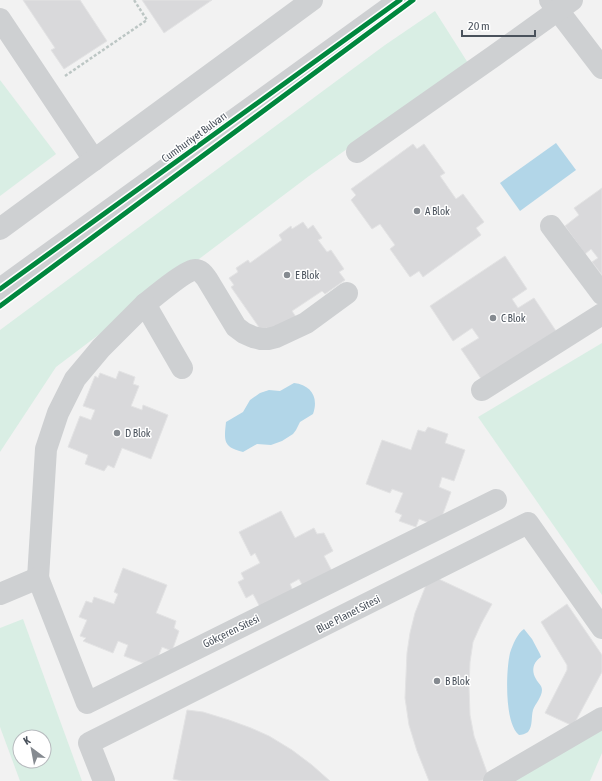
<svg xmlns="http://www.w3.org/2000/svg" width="602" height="781" font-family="'Asap Condensed',sans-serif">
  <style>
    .green { fill: #d9eee4; fill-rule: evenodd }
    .water { fill: #b2d6e8 }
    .building { fill: #d9d9db; stroke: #e3e3e4 }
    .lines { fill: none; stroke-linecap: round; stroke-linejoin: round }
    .path { stroke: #bcc6c4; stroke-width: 2.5; stroke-dasharray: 3 2; stroke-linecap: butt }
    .minor { stroke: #ced0d2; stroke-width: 22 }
    .cycleway-casing { stroke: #fff; stroke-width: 8 }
    .cycleway { stroke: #00873e; stroke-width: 5 }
    .poi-dot { fill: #858a90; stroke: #fff; stroke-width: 1.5 }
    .labels { text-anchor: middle; stroke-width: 3; stroke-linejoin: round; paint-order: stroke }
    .street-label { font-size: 11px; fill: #4a525c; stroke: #fff }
    .poi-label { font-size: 11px; fill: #4a525c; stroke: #fff; text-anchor: start }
  </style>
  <rect width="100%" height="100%" fill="#f2f2f2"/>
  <g class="green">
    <polygon points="435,11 468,63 309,176 56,367 0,452 0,330 385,45"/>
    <polygon points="0,80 56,154 0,196"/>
    <polygon points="602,343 602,595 478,417"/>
    <path d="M23,619L82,781H20L0,727V628ZM20,737H44V761H20Z"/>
    <polygon points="602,726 602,753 590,781 511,781"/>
  </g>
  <g class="water">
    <polygon points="556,143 576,170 520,211 500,183"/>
    <path d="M294,383C311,385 319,397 313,414L300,422L296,430L293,434L282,441L271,445L257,444L243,452C223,447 224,441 226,422L243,412L250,400L260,393L269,390L280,391Z"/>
    <path d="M524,629L532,639L540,654L541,657C533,662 531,671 536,679C538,683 542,685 542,690C542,697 535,704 533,710C531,717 533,726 528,732C525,734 522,735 519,735C504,723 506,670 510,653C513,644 517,634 524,629Z"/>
  </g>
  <g class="building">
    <polygon points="23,0 80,0 107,41 64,69 51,50 55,48"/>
    <polygon points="142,0 212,0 164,33"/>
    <polygon points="413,144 417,149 424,144 445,173 440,176 456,199 463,194 484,222 476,228 481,235 423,277 419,271 410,277 390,249 395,245 380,224 372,229 351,200 356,195 351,189"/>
    <polygon points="602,188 602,275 592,262 598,258 591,249 585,254 565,226 579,215 574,208"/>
    <polygon points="303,222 308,229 313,225 322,238 318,240 327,252 331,250 344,269 339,272 345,280 325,294 322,291 292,311 296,317 271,334 267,328 261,330 231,287 234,285 229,278 238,272 236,268 248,260 250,263 282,240 279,235 291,226 292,229"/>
    <polygon points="505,256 527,289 512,299 518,308 534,298 556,331 482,380 461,349 479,338 472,328 453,341 430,306"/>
    <polygon points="119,371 135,377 133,384 139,386 131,406 142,410 143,405 168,415 151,459 122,448 114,468 108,465 104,471 85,464 88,455 68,447 80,416 91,420 95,410 83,406 95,376 98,378 100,373 116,379"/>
    <polygon points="428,427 448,434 445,443 465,450 454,481 442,477 439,487 451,492 440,522 435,525 419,519 416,527 399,521 402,515 395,512 403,493 392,489 390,493 366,484 382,440 411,450 418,430 425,432"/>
    <polygon points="281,511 295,538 314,528 317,534 324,533 333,551 324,556 334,575 305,590 299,579 290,584 295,596 261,609 253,594 246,598 238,582 244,579 241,573 260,563 255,553 251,556 239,532"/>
    <polygon points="123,568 167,585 156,613 176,621 174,628 179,631 172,651 162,647 154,667 124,656 128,645 118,641 113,653 83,641 86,638 80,636 87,620 79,617 86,601 92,603 94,597 114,604 118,594 114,592"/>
    <polygon points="430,575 492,604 481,624 473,642 470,662 469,687 470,715 474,736 489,778 480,781 429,781 417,751 409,725 405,698 407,653 410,633 415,613"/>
    <polygon points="567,604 602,655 602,672 573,726 545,713 567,670 567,665 541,622"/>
    <polygon points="187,710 203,712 229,720 251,728 269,736 292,750 312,765 330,781 182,781 173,779"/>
  </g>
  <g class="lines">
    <polyline class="path" points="65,76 147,20 134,0"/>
    <g class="minor">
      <polyline points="550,0 602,68"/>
      <polyline points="0,19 94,160"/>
      <polyline points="357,152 494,56 572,0"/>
      <polyline points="551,226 602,294"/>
      <polyline points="0,229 312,0"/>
      <polyline points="0,289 400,0"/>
      <path d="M145,304C154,297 186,270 195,270C201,270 204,275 207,279L236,327L244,333L253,337L261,339H268L276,337L306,323L347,293"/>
      <polyline points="482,390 602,314"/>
      <polyline points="38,578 46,449 58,413 75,379 101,348 145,304 182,368"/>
      <polyline points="0,594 38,578 87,703 496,500"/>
      <polyline points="104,781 89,743 528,523 602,628"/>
      <polyline points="494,781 602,718"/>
    </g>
    <defs>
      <g id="cycleway">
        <polyline points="0,289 400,0"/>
        <polyline points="0,306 413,0"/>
      </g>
    </defs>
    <use href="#cycleway" class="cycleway-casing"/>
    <use href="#cycleway" class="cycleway"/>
  </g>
  <g class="poi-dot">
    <circle cx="417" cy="211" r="4"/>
    <circle cx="287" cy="275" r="4"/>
    <circle cx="493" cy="318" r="4"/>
    <circle cx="117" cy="433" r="4"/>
    <circle cx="437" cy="681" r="4"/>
  </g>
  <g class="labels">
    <g class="street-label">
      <text transform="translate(194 137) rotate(-36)" y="4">Cumhuriyet Bulvarı</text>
      <text transform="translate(348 614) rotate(-27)" y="4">Blue Planet Sitesi</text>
      <text transform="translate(231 631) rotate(-26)" y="4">Gökçeren Sitesi</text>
    </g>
    <g class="poi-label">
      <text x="425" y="215">A Blok</text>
      <text x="295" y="279">E Blok</text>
      <text x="501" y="322">C Blok</text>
      <text x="125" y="437">D Blok</text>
      <text x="445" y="685">B Blok</text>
    </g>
  </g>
  <g transform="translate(32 749) rotate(328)"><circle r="19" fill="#ffffff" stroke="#b7babe"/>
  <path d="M0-3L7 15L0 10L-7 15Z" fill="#858a90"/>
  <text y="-6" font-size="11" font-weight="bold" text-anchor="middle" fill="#4a525c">K</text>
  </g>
  <path d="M462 30v6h73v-6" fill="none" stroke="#4a525c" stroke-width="2"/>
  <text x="468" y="30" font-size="12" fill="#4a525c" stroke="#ffffff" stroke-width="3" paint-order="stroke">20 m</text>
</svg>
